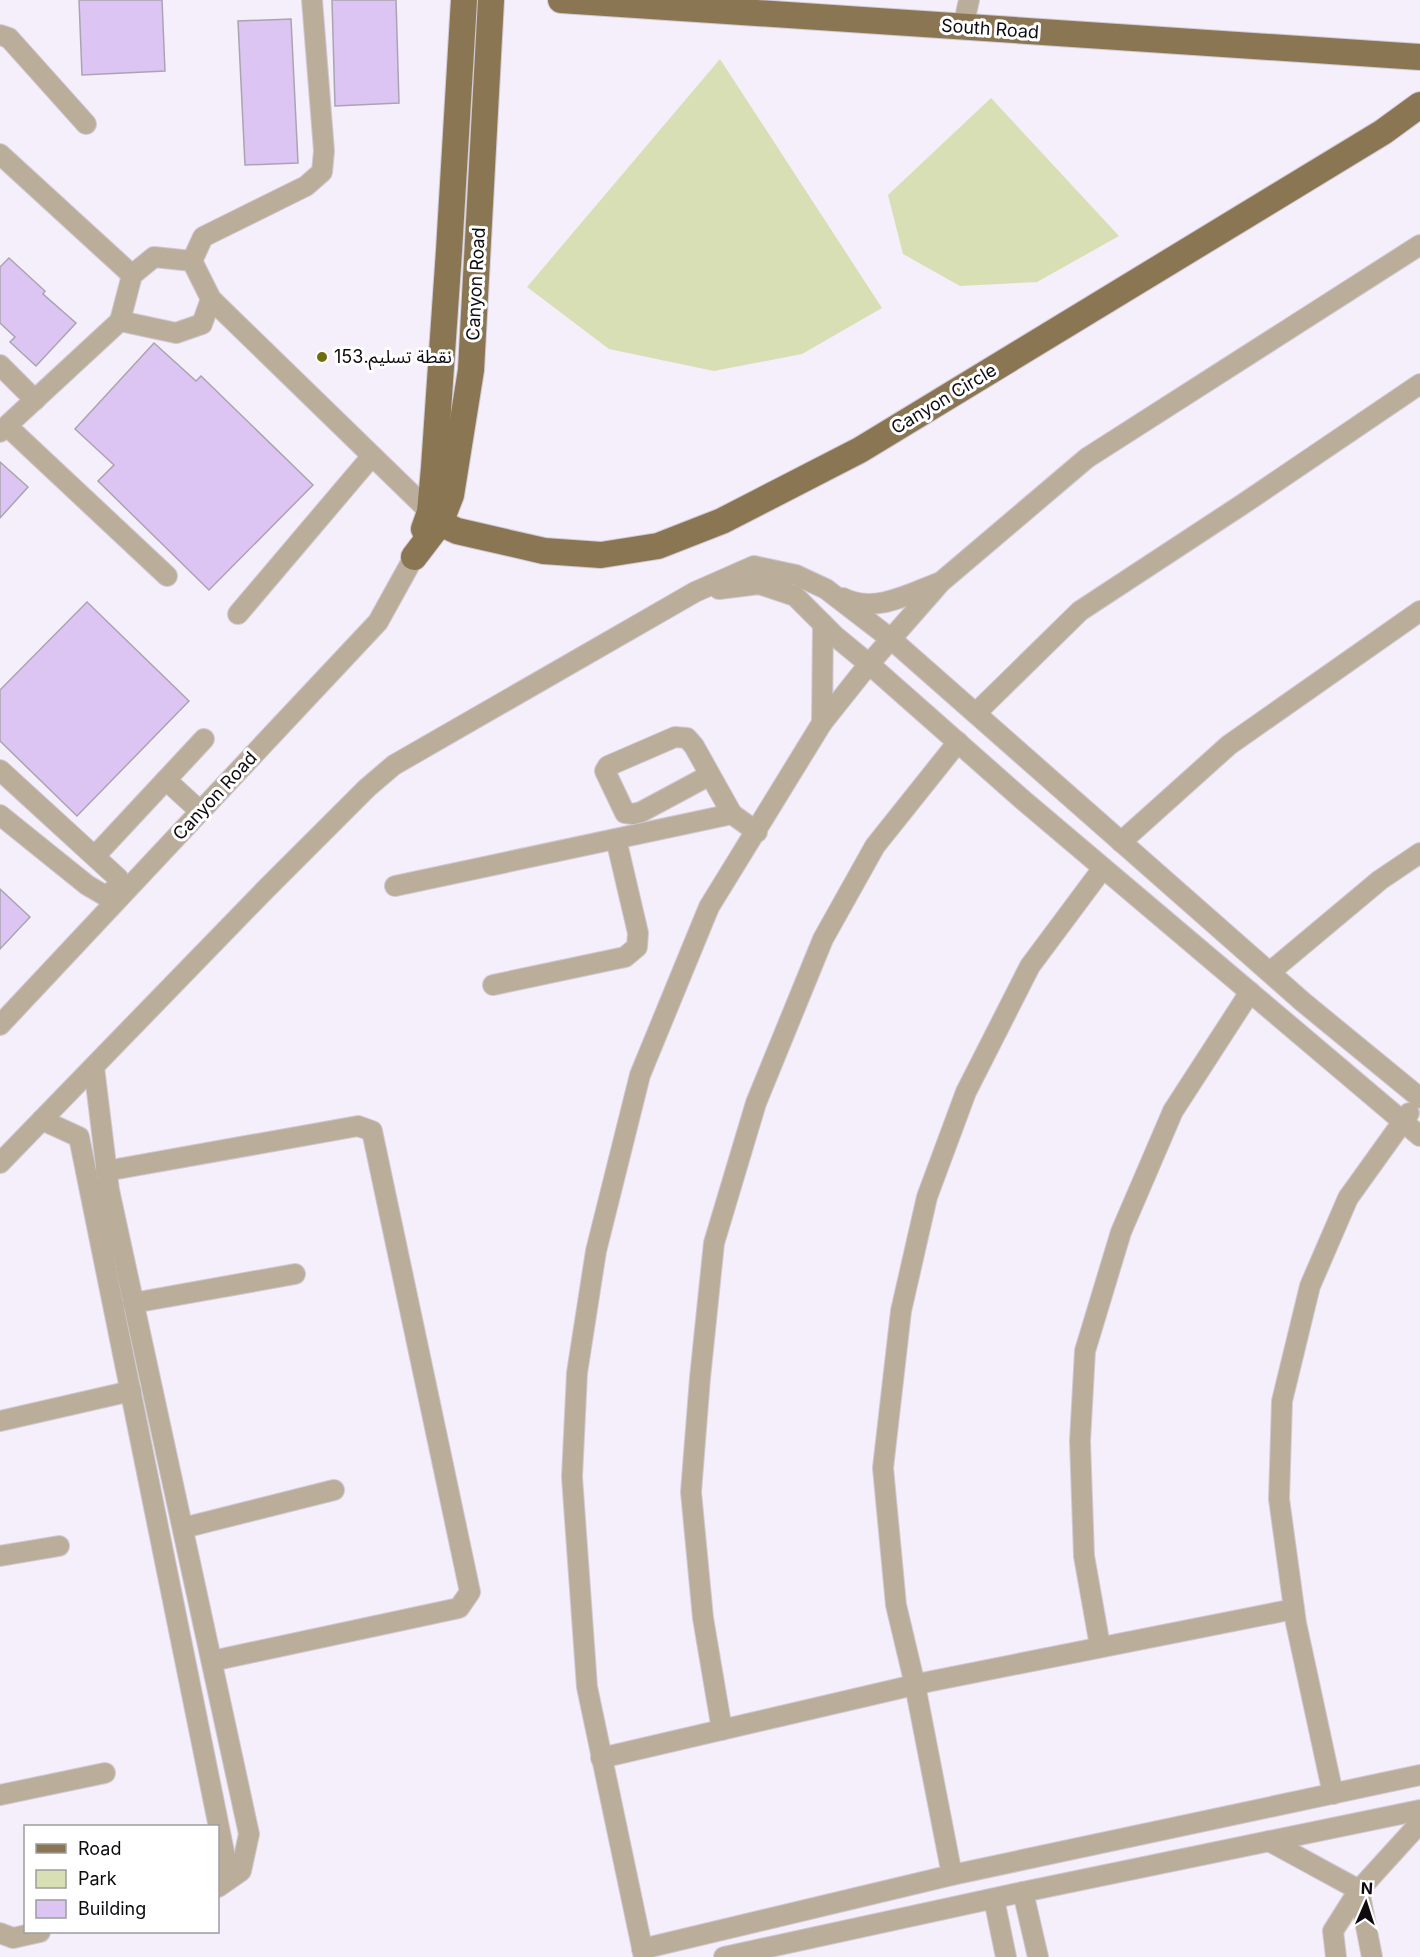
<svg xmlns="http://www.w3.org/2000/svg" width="1420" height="1957" font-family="Inter,'Noto Sans Arabic',sans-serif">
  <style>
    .green { fill: #d9dfb4 }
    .building { fill: #dcc5f3; stroke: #aaa4b0; stroke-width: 1.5 }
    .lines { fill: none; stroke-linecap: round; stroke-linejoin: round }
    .minor-casing { stroke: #d0cad5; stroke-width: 22 }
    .major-casing { stroke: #d0cad5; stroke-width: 28 }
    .minor { stroke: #baae9b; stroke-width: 20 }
    .major { stroke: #8a7652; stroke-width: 26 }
    .poi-dot { fill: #726d0c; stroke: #fff; stroke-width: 2 }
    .labels { text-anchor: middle; stroke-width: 6; stroke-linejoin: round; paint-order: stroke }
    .street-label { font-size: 18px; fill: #0d0b0f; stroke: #fff }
    .poi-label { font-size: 18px; fill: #0d0b0f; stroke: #fff; text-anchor: start }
  </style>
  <rect width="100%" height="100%" fill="#f5eefb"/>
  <g class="green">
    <polygon points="720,59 882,308 802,354 714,371 609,349 527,287"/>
    <polygon points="991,98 1119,236 1037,282 960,286 903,254 888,195"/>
  </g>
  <g class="building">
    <polygon points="79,0 162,0 165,71 82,75"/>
    <polygon points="332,0 396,0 399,103 335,106"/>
    <polygon points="291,19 298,163 245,165 238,21"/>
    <polygon points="9,258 45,291 43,294 76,323 36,366 10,342 15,337 0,323 0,267"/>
    <polygon points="154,343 196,381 201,376 313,485 209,590 98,481 114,465 75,429"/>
    <polygon points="0,462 28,487 0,518"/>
    <polygon points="87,602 189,701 77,816 0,741 0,690"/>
    <polygon points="0,889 30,917 0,949"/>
  </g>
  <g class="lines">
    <defs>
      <g id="minor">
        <polyline points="963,27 969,0"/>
        <polyline points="0,35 9,38 86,124"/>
        <polyline points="0,154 132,275"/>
        <polyline points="192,261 211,299 430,512"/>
        <polyline points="192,261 203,237 306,186 322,172 324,151 312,0"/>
        <polyline points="120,321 132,275 154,257 192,261"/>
        <polyline points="0,365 35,400"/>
        <polyline points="7,426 167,576"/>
        <polyline points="0,432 120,321 176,333 202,324 211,299"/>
        <polyline points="719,589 759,584 795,596 835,636 869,664 1023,800 1420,1136"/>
        <path d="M843,598C874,614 909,594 938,583"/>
        <polyline points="238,614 372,456"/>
        <polyline points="976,713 1080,611 1243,504 1420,384"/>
        <polyline points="822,723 823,624"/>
        <polyline points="0,770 118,878 116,890 104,895 87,885 0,815"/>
        <polyline points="710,775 641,812 633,814 625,813 605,771 608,766 675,737 687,738 694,746 732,814"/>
        <polyline points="166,780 201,812"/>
        <polyline points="1121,842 1229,745 1420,611"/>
        <polyline points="95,856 204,739"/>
        <polyline points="395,886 732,814 757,832"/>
        <polyline points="1270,972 1380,880 1420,853"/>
        <polyline points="493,985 625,957 637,947 638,933 616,839"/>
        <polyline points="0,1025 378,622 414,557"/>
        <polyline points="94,1067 109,1190 249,1834 241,1871 218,1887"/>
        <polyline points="42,1120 79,1137 226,1862 218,1878"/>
        <polyline points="0,1163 264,891 367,788 394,765 695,592 754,566 796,575 826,589 891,639 1303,1002 1420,1098"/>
        <polyline points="106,1171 358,1126 372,1131 470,1592 459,1608 212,1661"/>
        <polyline points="133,1303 295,1274"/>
        <polyline points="0,1421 131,1391"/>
        <polyline points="183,1528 334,1490"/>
        <polyline points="0,1556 59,1546"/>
        <polyline points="1100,1646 1084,1556 1080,1441 1085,1351 1121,1232 1173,1111 1250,992"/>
        <polyline points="722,1730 703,1618 691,1492 700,1378 714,1243 756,1103 823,939 875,846 958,742"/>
        <polyline points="601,1758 927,1682 1294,1609"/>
        <polyline points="1333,1794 1296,1623 1279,1499 1282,1401 1310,1286 1348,1198 1409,1113"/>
        <polyline points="0,1795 105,1773"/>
        <polyline points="1269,1841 1359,1890 1372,1957"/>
        <polyline points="952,1875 915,1685 896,1605 883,1468 901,1311 927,1197 966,1092 1030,966 1103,868"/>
        <polyline points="1023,1892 1038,1957"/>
        <polyline points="994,1899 1006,1957"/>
        <polyline points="0,1933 13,1938 40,1932"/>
        <polyline points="642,1949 952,1875 1420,1775"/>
        <polyline points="644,1957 587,1687 572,1477 577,1373 596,1251 640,1075 709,907 822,723 869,664 941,582 1087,458 1420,245"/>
        <polyline points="724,1957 1023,1892 1420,1810"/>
        <polyline points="1336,1957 1333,1931 1359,1890 1420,1823"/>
      </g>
      <g id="major">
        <polyline points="561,0 1420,57"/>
        <polyline points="430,512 440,523 457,531 544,551 601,555 658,546 722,521 860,450 1383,132 1420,105"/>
        <polyline points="424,529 430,512 434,468 449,251 464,0"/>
        <polyline points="414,557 440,523 451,495 471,370 491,0"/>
      </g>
    </defs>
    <use href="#minor" class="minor-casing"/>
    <use href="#major" class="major-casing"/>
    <use href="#minor" class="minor"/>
    <use href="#major" class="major"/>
  </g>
  <circle class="poi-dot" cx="322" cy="357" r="6"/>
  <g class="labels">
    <g class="street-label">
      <text transform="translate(990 29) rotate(4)" y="6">South Road</text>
      <text transform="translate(476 284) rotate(-87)" y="6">Canyon Road</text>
      <text transform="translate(944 399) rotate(-31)" y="6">Canyon Circle</text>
      <text transform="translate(215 796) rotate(-47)" y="6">Canyon Road</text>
    </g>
    <g class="poi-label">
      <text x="334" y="363">نقطة تسليم.153</text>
    </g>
  </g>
  <rect x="24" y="1825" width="195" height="108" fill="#ffffff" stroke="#9e9d9f" stroke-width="1.5"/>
  <rect x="36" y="1844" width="30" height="9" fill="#8a7652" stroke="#9e9d9f" stroke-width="1.5"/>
  <text x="78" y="1855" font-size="18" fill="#0d0b0f">Road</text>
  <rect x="36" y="1870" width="30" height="18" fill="#d9dfb4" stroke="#9e9d9f" stroke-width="1.5"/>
  <text x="78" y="1885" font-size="18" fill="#0d0b0f">Park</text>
  <rect x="36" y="1900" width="30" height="18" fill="#dcc5f3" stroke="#9e9d9f" stroke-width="1.5"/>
  <text x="78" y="1915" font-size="18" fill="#0d0b0f">Building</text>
  <g transform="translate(1366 1903) rotate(3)" stroke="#ffffff" stroke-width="4.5" paint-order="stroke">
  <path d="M0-4.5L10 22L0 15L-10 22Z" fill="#0d0b0f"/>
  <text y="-9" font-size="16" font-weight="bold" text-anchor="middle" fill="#0d0b0f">N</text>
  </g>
</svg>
